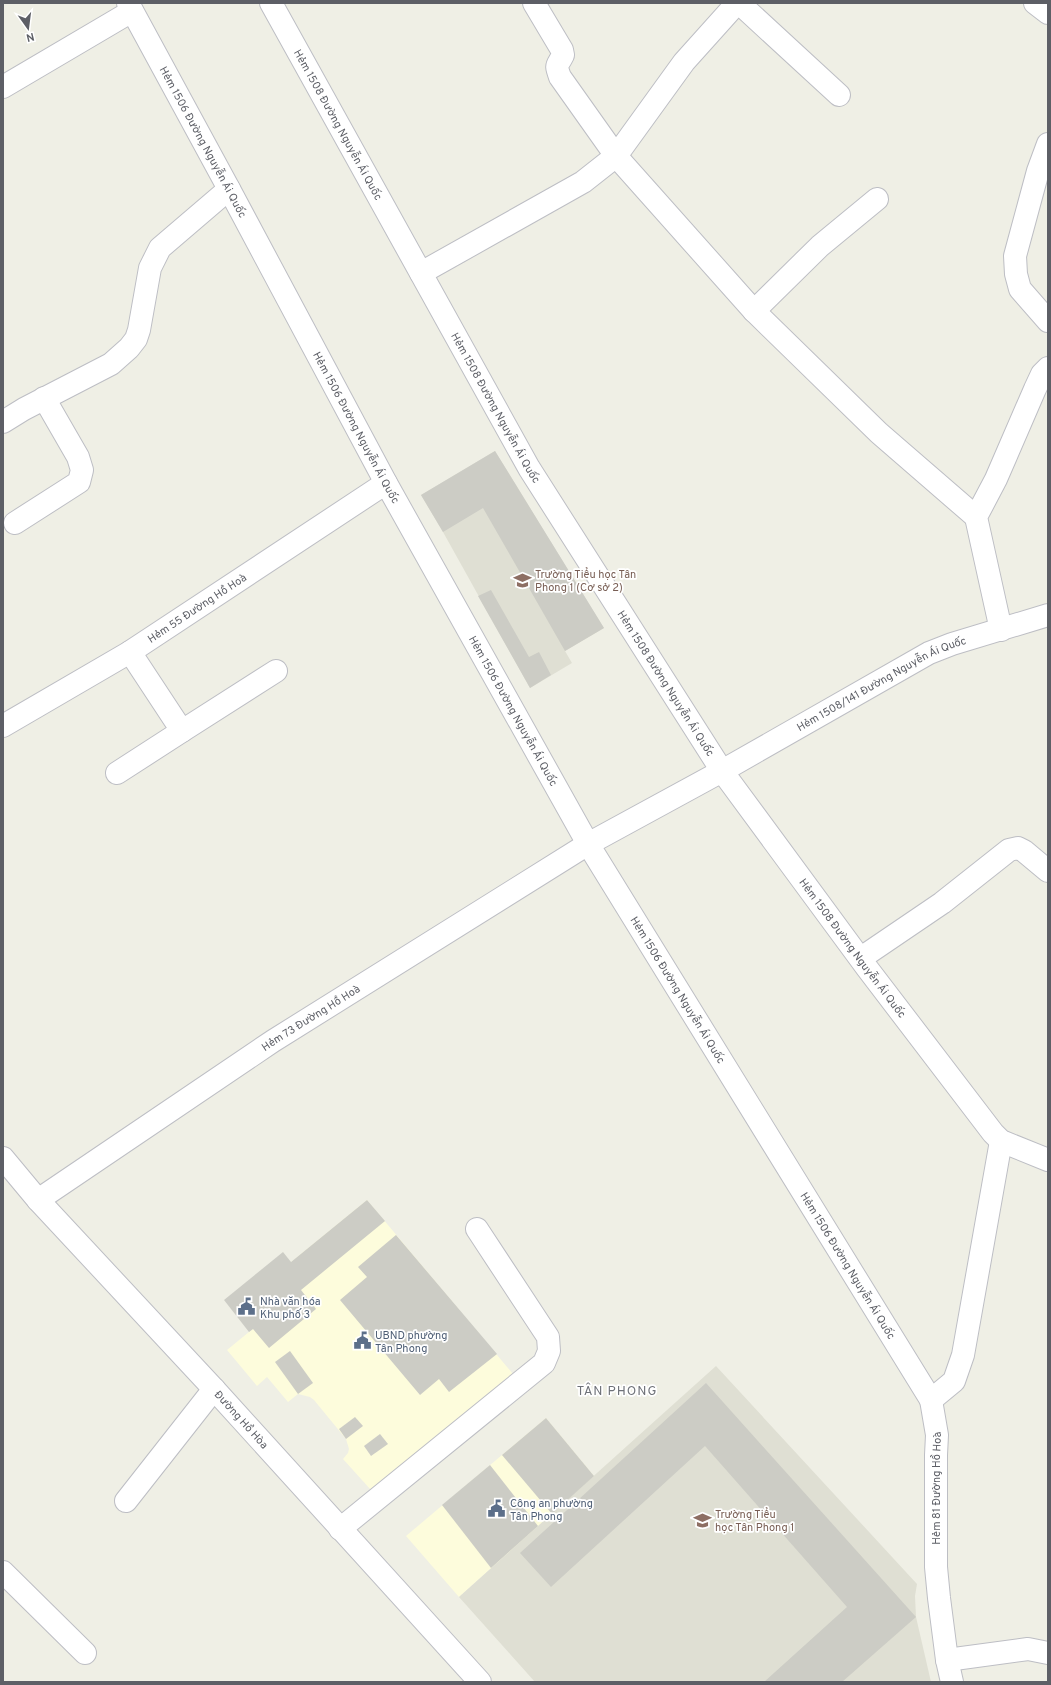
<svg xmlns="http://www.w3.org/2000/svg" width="1051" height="1685" font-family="Overpass,sans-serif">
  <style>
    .commercial { fill: #fdfcdc }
    .education { fill: #dfdfd3 }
    .building { fill: #ccccc5 }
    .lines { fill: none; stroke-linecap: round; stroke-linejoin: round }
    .minor-casing { stroke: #bdbec4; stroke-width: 24 }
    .minor { stroke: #fff; stroke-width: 22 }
    .labels { text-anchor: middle; stroke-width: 3.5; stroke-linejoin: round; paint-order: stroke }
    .street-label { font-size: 11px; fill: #5d5f66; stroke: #fff }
    .education-label { font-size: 11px; fill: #785e54; stroke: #fff; text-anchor: start }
    .service-label { font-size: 11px; fill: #4e5e75; stroke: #fff; text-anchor: start }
    .quarter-label { font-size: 13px; letter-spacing: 1px; fill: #6e7178; stroke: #fff }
  </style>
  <rect width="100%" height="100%" fill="#efefe5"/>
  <g class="commercial">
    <polygon points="367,1200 513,1374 371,1490 343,1459 348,1453 349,1449 346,1439 314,1400 310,1397 298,1394 288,1402 267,1377 257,1386 227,1350 309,1283 291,1262"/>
    <polygon points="546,1418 594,1476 459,1597 406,1536"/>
  </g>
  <g class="education">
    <polygon points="495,451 604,628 565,651 572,663 530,688 443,532 421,495"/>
    <polygon points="716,1366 917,1584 915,1596 916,1617 931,1682 535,1682 459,1597"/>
  </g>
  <g class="building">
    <polygon points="495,451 604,628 565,651 483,508 443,532 421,495"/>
    <polygon points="491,590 529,657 539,652 551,675 530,688 478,596"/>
    <polygon points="367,1200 385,1221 301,1290 316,1309 269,1348 253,1329 249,1332 224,1300 283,1252 291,1262"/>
    <polygon points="396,1235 497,1354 449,1392 439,1379 420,1395 340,1300 367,1277 358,1267"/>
    <polygon points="290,1351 313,1383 298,1394 275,1362"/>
    <polygon points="706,1383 916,1617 842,1682 764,1682 847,1607 705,1446 551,1587 520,1553"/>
    <polygon points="355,1417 363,1426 346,1439 339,1429"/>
    <polygon points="546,1418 594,1476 552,1514 502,1455"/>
    <polygon points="380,1434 388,1444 371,1456 364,1446"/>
    <polygon points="490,1465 538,1526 491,1568 442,1505"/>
  </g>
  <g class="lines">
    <defs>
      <g id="minor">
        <path id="s1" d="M128,3L229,189L386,483L588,844L931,1400"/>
        <path id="s2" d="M271,3L529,468L722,771L867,968L993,1133L1001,1141L1048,1160"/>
        <path d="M534,3L562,50L563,55C557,67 555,63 560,77L616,156L754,311L879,433L976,517"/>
        <polyline points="739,3 839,95"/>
        <polyline points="1035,3 1048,13"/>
        <polyline points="3,87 132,11"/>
        <polyline points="1048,144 1038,171 1015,256 1016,274 1020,289 1048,321"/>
        <polyline points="421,273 583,182 616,156 684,62 737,3"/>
        <polyline points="754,311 820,246 877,199"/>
        <polyline points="3,422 24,409 111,364 129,348 136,339 139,330 150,268 160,248 229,189"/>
        <polyline points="15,523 79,482 82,470 78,457 44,398"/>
        <polyline points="1001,630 976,517 996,479 1035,389 1042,374 1048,368"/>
        <path id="s3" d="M3,726L130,652L386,483"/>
        <polyline points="182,731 276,671"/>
        <polyline points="117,773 182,731 130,652"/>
        <polyline points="861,958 942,903 1009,850 1018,848 1024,851 1048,871"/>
        <path id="s4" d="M3,1158L38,1200L214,1389L480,1682"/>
        <path id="s5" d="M38,1200L273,1041L588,844L722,771L929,653L952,644L1048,615"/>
        <polyline points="126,1501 214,1389"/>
        <polyline points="340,1529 544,1363 549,1351 548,1337 477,1229"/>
        <polyline points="3,1572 85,1653"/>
        <polyline points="947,1660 1028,1649 1048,1653"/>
        <path id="s6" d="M952,1682L947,1660L939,1598L936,1567V1455L937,1435L931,1400L954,1381L963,1355L1001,1141"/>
      </g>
    </defs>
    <use href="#minor" class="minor-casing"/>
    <use href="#minor" class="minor"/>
  </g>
  <defs>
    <symbol id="school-bare" viewBox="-9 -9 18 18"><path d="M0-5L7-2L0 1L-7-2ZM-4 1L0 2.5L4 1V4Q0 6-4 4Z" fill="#8d6e63" stroke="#fff" stroke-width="2.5" paint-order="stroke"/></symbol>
    <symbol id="civic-bare" viewBox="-9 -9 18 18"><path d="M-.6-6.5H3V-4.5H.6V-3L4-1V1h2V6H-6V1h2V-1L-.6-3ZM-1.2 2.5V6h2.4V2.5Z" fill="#5c6f8a" stroke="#fff" stroke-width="2.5" paint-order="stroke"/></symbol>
  </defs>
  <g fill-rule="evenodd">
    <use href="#school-bare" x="510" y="568" width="25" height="25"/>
    <use href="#civic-bare" x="234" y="1294" width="25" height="25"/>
    <use href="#civic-bare" x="350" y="1328" width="25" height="25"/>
    <use href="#civic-bare" x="484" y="1496" width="25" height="25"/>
    <use href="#school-bare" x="690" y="1508" width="25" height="25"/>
  </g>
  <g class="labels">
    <g class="street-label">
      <text dy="4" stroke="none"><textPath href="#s2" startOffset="139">Hẻm 1508 Đường Nguyễn Ái Quốc</textPath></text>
      <text dy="4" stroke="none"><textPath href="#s1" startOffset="158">Hẻm 1506 Đường Nguyễn Ái Quốc</textPath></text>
      <text dy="4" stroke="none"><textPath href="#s2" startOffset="463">Hẻm 1508 Đường Nguyễn Ái Quốc</textPath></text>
      <text dy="4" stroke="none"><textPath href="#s1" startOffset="482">Hẻm 1506 Đường Nguyễn Ái Quốc</textPath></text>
      <text dy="4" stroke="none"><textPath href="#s3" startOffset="227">Hẻm 55 Đường Hồ Hoà</textPath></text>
      <text dy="4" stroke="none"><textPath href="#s2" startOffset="787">Hẻm 1508 Đường Nguyễn Ái Quốc</textPath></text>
      <text dy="4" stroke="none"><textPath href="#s5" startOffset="990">Hẻm 1508/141 Đường Nguyễn Ái Quốc</textPath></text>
      <text dy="4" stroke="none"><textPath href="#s1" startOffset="806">Hẻm 1506 Đường Nguyễn Ái Quốc</textPath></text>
      <text dy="4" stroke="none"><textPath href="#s2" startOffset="1111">Hẻm 1508 Đường Nguyễn Ái Quốc</textPath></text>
      <text dy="4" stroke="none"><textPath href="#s1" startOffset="1130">Hẻm 1506 Đường Nguyễn Ái Quốc</textPath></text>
      <text dy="4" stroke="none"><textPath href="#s5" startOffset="328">Hẻm 73 Đường Hồ Hoà</textPath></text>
      <text dy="4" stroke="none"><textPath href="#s1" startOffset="1454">Hẻm 1506 Đường Nguyễn Ái Quốc</textPath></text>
      <text dy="4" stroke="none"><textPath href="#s4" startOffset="354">Đường Hồ Hòa</textPath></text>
      <text dy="4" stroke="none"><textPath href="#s6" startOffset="195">Hẻm 81 Đường Hồ Hoà</textPath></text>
    </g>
    <g class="education-label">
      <text x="535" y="578">Trường Tiểu học Tân<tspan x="535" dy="13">Phong 1 (Cơ sở 2)</tspan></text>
      <text x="715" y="1518">Trường Tiểu<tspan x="715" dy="13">học Tân Phong 1</tspan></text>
    </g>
    <g class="service-label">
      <text x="260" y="1305">Nhà văn hóa<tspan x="260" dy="13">Khu phố 3</tspan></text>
      <text x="375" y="1339">UBND phường<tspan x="375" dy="13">Tân Phong</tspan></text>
      <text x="510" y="1507">Công an phường<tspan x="510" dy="13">Tân Phong</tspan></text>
    </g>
    <g class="quarter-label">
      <text x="617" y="1395">TÂN PHONG</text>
    </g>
  </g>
  <rect width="1051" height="1685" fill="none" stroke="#5d5f66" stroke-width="8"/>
  <g transform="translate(28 28) rotate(166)" stroke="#ffffff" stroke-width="3" paint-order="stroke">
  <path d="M0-3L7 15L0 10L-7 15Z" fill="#5d5f66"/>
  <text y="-6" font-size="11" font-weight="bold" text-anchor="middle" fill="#5d5f66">N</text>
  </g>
</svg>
